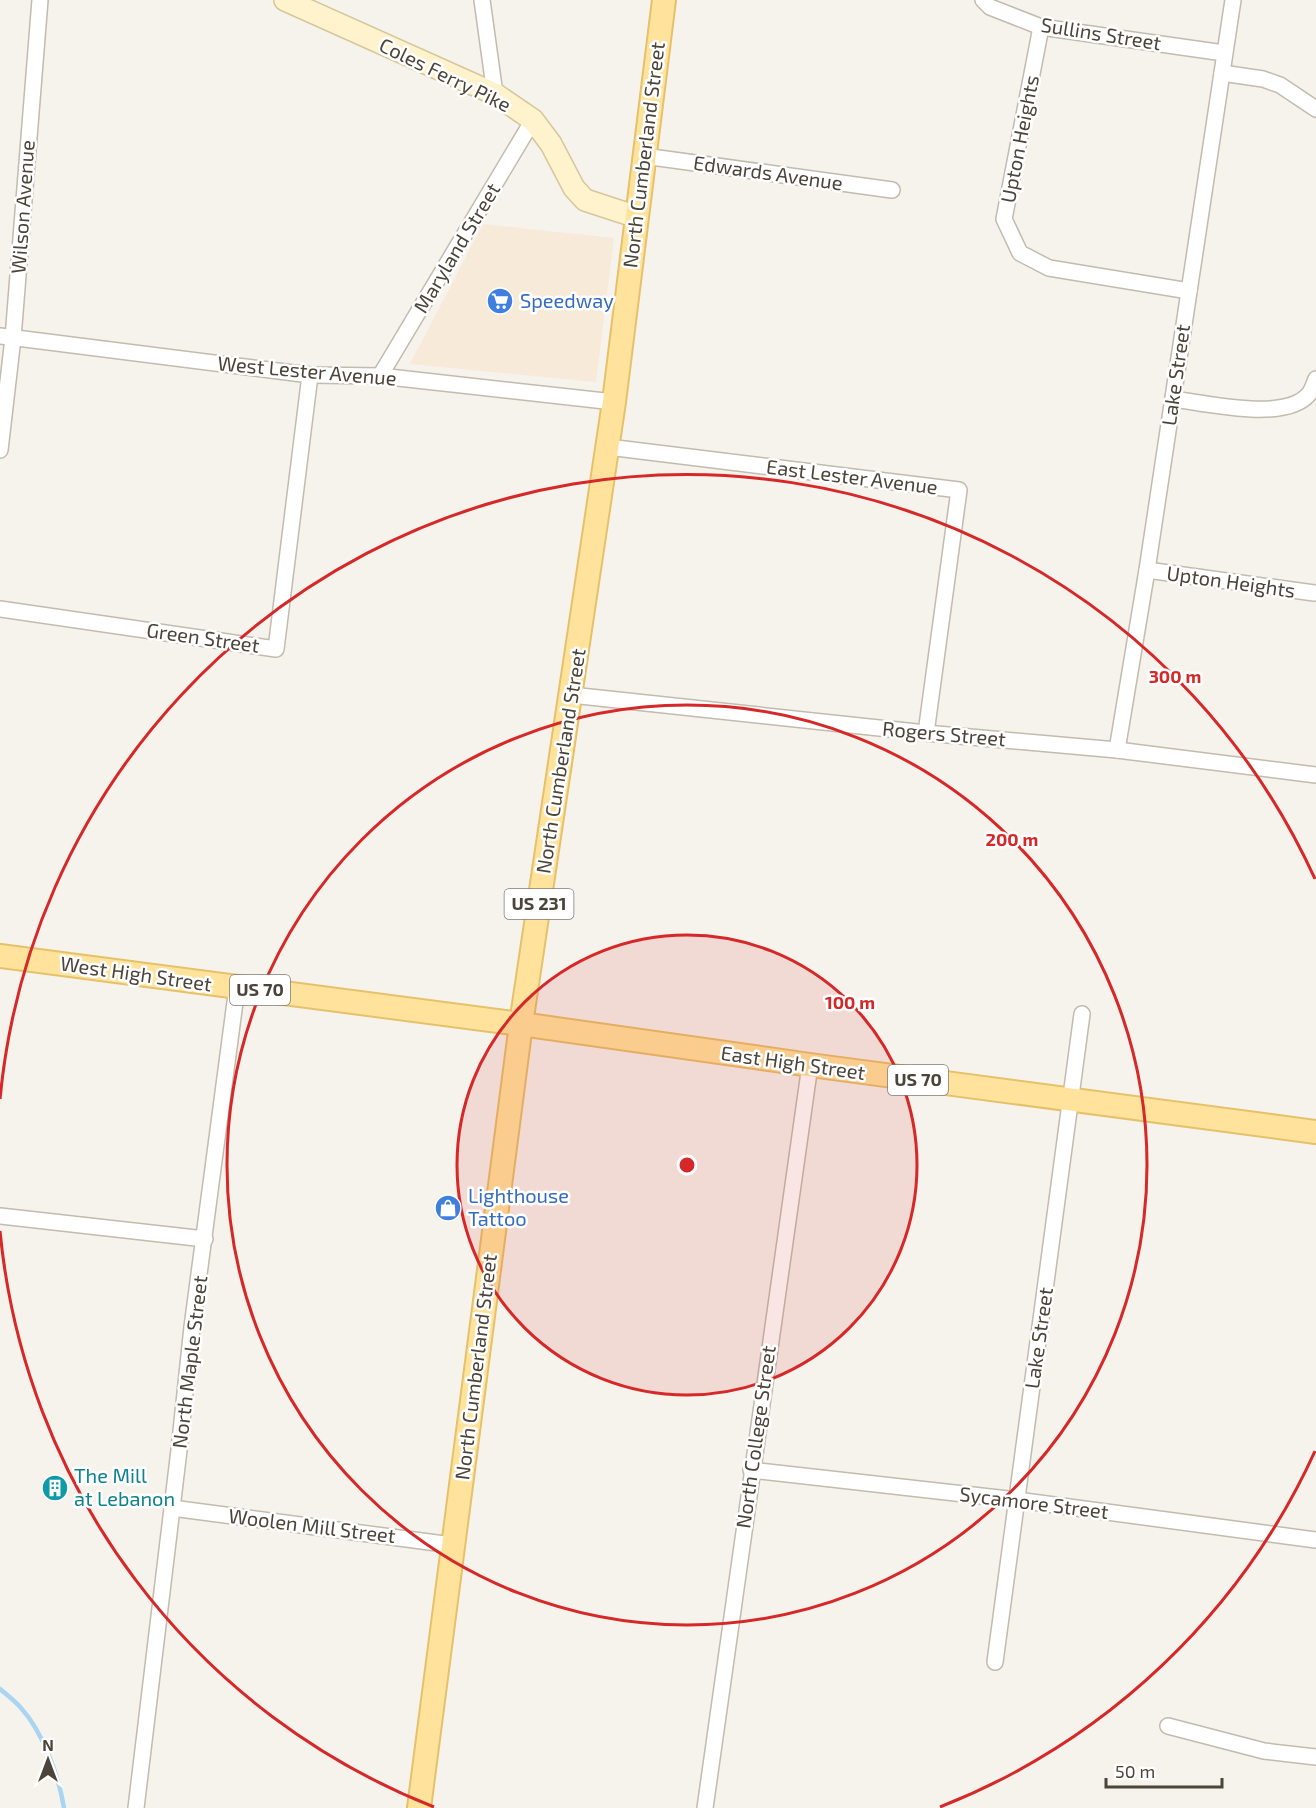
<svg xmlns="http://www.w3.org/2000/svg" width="1316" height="1808" font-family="'Exo 2',sans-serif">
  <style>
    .commercial { fill: #f7ead8 }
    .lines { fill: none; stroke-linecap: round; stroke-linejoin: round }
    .stream { stroke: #a9d4f2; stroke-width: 4.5 }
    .street-casing { stroke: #c2bbae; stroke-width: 18 }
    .secondary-casing { stroke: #d6c79b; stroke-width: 24 }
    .primary-casing { stroke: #e6c16a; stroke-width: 26 }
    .street { stroke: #fff; stroke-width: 15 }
    .secondary { stroke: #fff3cd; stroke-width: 21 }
    .primary { stroke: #ffe39c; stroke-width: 22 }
    .ring { fill: none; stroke: #d62828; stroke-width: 3 }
    .labels { text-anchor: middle; stroke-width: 5; stroke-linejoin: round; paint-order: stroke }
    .shield { fill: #fff; stroke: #817c74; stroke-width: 1.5 }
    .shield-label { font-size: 18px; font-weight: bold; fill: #4b4439 }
    .street-label { font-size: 20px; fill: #4b4439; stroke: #fff }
    .shop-label { font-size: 20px; fill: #366cbe; stroke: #fff; text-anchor: start }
    .culture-label { font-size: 20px; fill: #0d838f; stroke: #fff; text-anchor: start }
    .centre { fill: #d62828; stroke: #fff; stroke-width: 3 }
    .ring-label { font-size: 18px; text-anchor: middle; font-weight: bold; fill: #d62828; stroke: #fff; stroke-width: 5; stroke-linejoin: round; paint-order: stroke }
  </style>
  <rect width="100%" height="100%" fill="#f6f3ec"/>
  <polygon class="commercial" points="483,224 614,238 596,382 410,364"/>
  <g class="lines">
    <path class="stream" d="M0,1689C7,1695 15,1701 21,1708C43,1732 59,1777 64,1808"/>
    <defs>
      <g id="street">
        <polyline points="482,0 495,94"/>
        <polyline points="983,0 990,7 1041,27 1224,53"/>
        <polyline points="1041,27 1004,219 1020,253 1049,268 1189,291"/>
        <polyline points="1222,73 1263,79 1280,85 1316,109"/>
        <polyline points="644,156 892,190"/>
        <polyline points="0,336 310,375 380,376 614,402"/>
        <polyline points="380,376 533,120"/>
        <path d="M1173,399C1205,403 1284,422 1308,395C1312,391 1314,384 1316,379"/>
        <polyline points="608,447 959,490 926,733"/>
        <polyline points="0,450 13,338 40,0"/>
        <polyline points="1147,570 1314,593"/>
        <polyline points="0,609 276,649 310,375"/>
        <polyline points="571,695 926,733 1117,750 1316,775"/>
        <polyline points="1117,750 1147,570 1233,0"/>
        <polyline points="0,1216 205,1239"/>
        <polyline points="751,1470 1017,1500 1316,1540"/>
        <polyline points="172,1508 452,1545"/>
        <polyline points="995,1662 1082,1014"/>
        <polyline points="1168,1726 1264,1751 1316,1757"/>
        <polyline points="136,1808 179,1450 192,1327 237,987"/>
        <polyline points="705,1808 810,1065"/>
      </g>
      <polyline id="secondary" points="285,0 495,94 533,120 551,144 574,188 585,200 637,217"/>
      <g id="primary">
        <polyline points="0,956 521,1024 810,1065 1316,1132"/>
        <polyline points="419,1808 521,1024 614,402 664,0"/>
      </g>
    </defs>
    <use href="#street" class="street-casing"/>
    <use href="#secondary" class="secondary-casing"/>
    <use href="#primary" class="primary-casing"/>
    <use href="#street" class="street"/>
    <use href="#secondary" class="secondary"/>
    <use href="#primary" class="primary"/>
  </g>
  <circle cx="687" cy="1165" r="230" fill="#d62828" fill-opacity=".12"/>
  <g class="ring">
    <circle cx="687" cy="1165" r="230"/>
    <circle cx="687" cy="1165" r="460"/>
    <path d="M1315 1451A690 690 0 0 1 940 1807M434 1807A690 690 0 0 1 0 1231M0 1099A690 690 0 0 1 1315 879"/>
  </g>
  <defs>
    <symbol id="supermarket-disc" viewBox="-11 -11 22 22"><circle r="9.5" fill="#3f7fe0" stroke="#fff"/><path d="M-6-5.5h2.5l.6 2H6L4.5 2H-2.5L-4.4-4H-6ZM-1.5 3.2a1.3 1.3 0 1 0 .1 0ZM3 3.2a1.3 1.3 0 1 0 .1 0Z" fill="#fff"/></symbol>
    <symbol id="shop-disc" viewBox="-11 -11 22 22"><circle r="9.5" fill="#3f7fe0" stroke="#fff"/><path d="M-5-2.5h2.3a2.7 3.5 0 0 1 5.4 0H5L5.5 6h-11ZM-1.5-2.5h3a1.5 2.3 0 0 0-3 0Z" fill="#fff"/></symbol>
    <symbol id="building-disc" viewBox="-11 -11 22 22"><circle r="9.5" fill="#0f9aa8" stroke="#fff"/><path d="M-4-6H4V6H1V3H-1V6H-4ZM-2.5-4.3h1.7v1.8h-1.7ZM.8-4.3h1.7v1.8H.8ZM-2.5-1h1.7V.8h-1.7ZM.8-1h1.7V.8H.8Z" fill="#fff"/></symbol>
  </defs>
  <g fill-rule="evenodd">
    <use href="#supermarket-disc" x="485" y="286" width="30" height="30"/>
    <use href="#shop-disc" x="433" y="1193" width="30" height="30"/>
    <use href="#building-disc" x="40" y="1473" width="30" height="30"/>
  </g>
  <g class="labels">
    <g class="shield">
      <rect x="504.5" y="889" width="69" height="30" rx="4.5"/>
      <rect x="230" y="975" width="60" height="30" rx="4.5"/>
      <rect x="888" y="1065" width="60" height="30" rx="4.5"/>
    </g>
    <g class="shield-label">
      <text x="539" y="910">US 231</text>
      <text x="260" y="996">US 70</text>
      <text x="918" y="1086">US 70</text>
    </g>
    <g class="street-label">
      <text transform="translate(1101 34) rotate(9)" y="7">Sullins Street</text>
      <text transform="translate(445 75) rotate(26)" y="7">Coles Ferry Pike</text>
      <text transform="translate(1020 139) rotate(-79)" y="7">Upton Heights</text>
      <text transform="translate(644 155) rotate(-83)" y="7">North Cumberland Street</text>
      <text transform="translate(768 173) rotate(8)" y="7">Edwards Avenue</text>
      <text transform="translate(23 207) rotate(-86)" y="7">Wilson Avenue</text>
      <text transform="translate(457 248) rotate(-59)" y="7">Maryland Street</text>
      <text transform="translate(307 371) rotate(5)" y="7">West Lester Avenue</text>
      <text transform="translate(1176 375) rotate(-82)" y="7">Lake Street</text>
      <text transform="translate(852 477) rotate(7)" y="7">East Lester Avenue</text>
      <text transform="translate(1231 582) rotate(8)" y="7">Upton Heights</text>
      <text transform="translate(203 638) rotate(8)" y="7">Green Street</text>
      <text transform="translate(944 734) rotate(5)" y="7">Rogers Street</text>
      <text transform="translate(561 761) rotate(-81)" y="7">North Cumberland Street</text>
      <text transform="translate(136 974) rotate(8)" y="7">West High Street</text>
      <text transform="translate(793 1063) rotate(8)" y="7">East High Street</text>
      <text transform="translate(1039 1338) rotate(-82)" y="7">Lake Street</text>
      <text transform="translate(190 1362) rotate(-83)" y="7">North Maple Street</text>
      <text transform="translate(476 1367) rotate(-83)" y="7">North Cumberland Street</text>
      <text transform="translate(756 1437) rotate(-82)" y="7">North College Street</text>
      <text transform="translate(1034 1503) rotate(7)" y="7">Sycamore Street</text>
      <text transform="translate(312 1526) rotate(7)" y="7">Woolen Mill Street</text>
    </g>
    <g class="shop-label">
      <text x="520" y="308">Speedway</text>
      <text x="468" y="1203">Lighthouse<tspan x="468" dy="23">Tattoo</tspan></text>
    </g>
    <g class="culture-label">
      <text x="74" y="1483">The Mill<tspan x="74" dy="23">at Lebanon</tspan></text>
    </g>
  </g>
  <circle cx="687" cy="1165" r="9" class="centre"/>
  <g class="ring-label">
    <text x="1175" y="683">300 m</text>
    <text x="1012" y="846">200 m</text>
    <text x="850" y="1009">100 m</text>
  </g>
  <g transform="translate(48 1760)" stroke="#ffffff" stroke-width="4.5" paint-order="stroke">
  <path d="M0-4.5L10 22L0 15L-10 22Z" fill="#4b4439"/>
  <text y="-9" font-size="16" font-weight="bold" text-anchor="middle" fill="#4b4439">N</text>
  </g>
  <path d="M1106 1778v9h116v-9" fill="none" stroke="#4b4439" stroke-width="3"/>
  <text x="1115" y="1778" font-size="18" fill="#4b4439" stroke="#ffffff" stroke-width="4.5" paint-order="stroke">50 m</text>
</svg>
